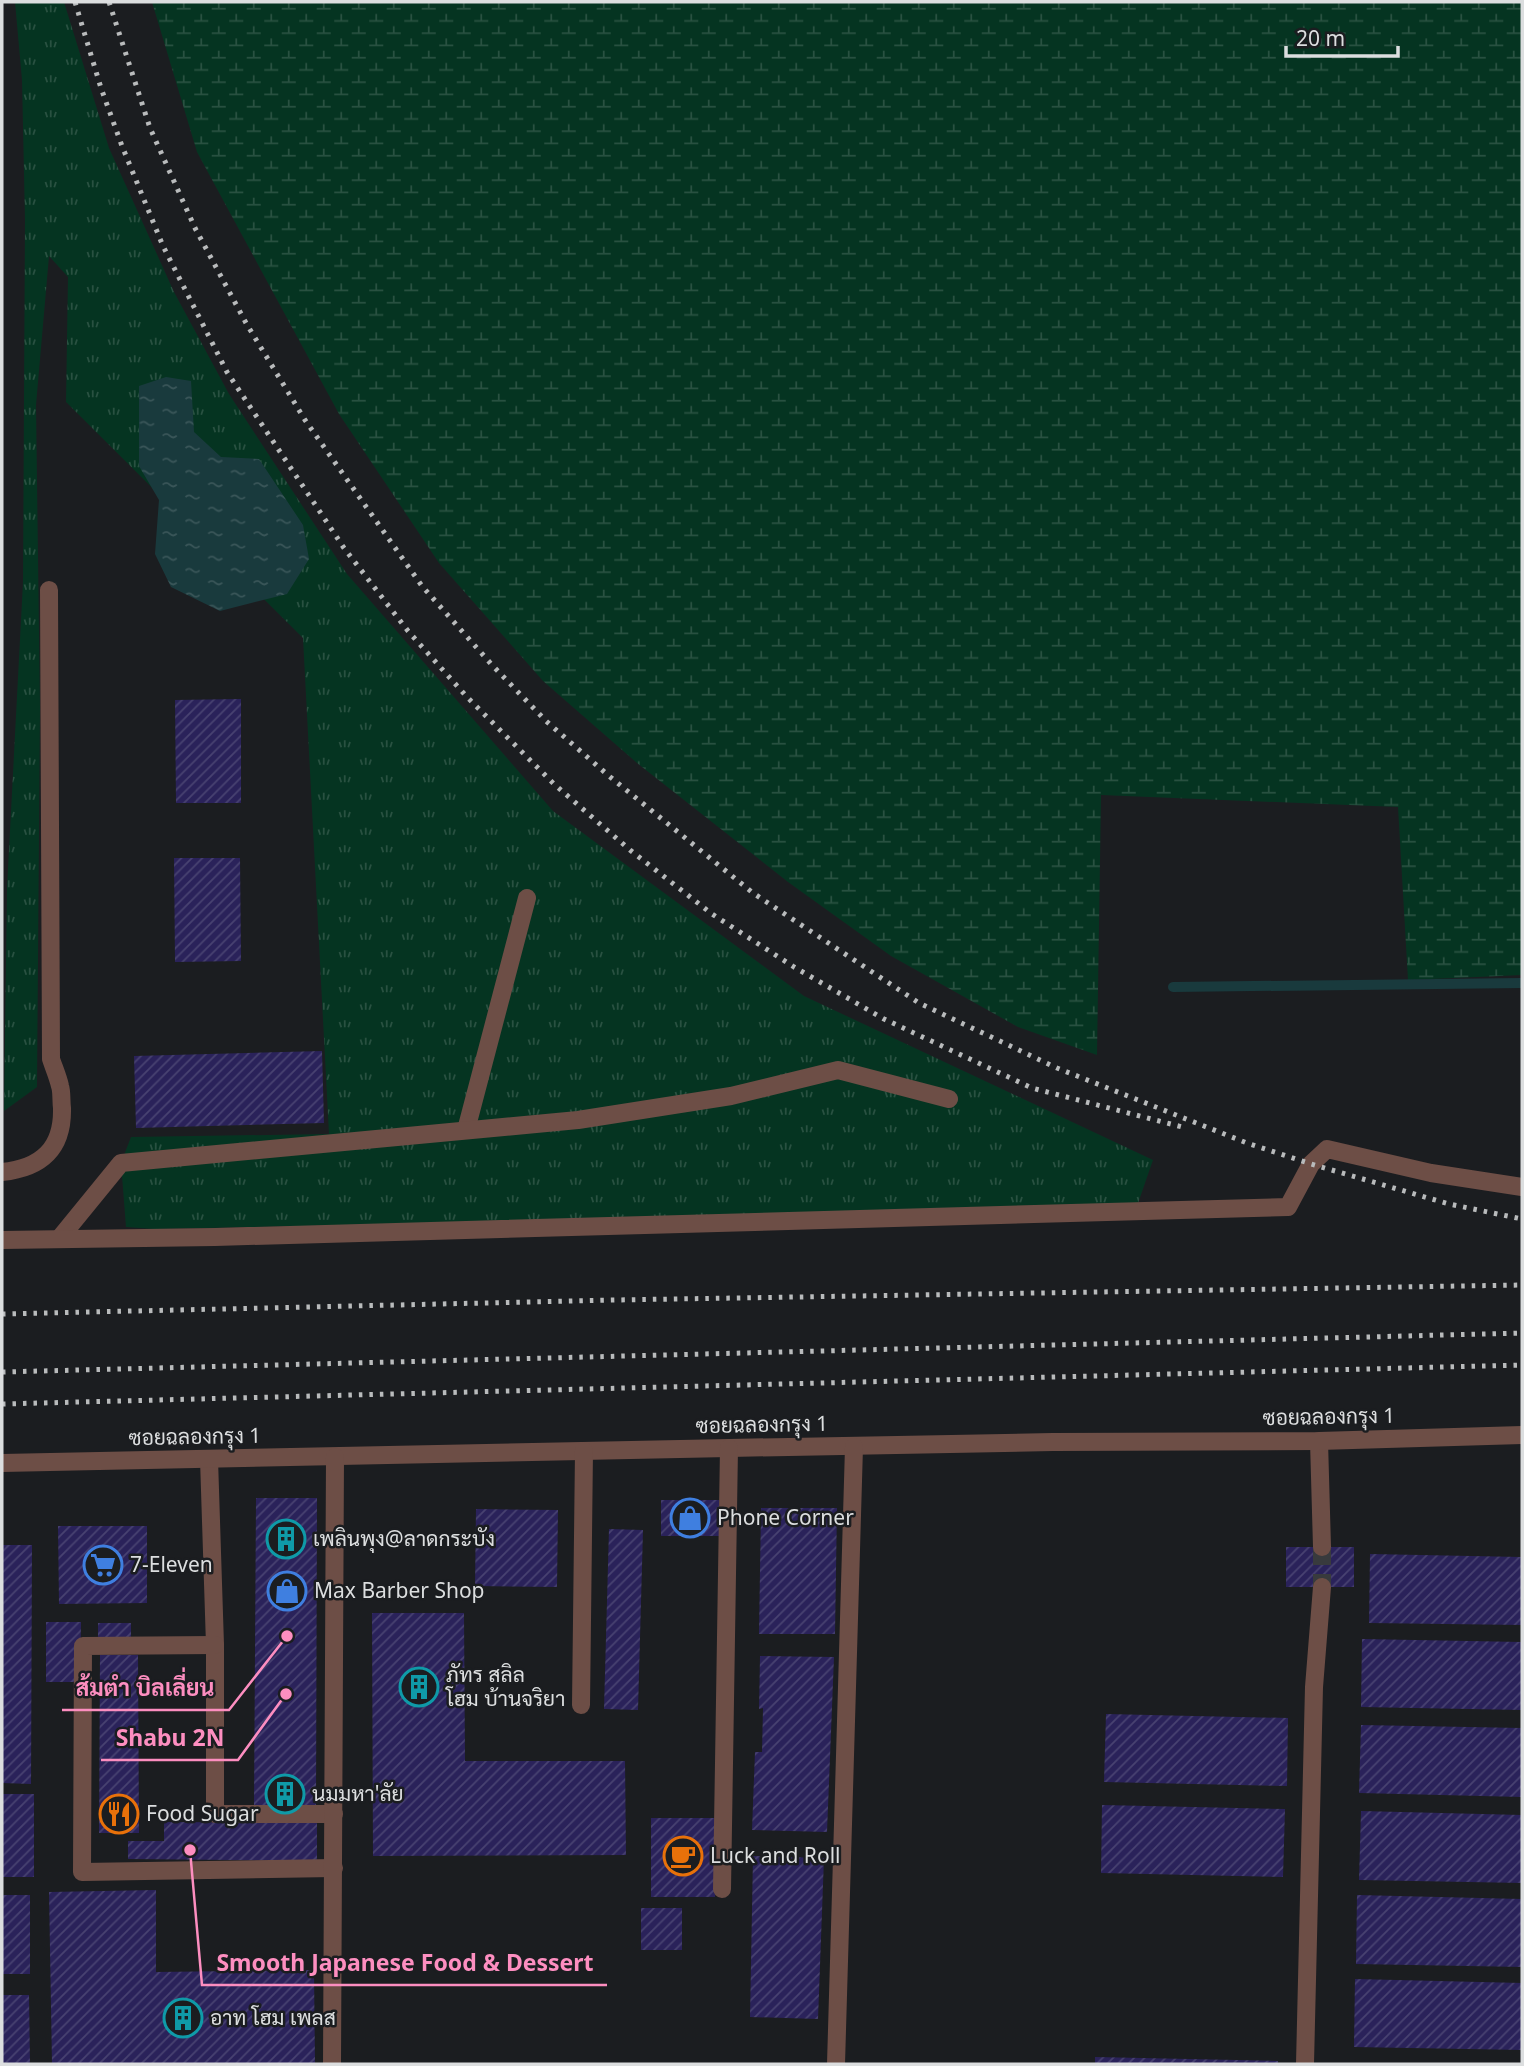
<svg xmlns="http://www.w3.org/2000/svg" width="1524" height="2066" font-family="'Noto Sans',Sarabun,sans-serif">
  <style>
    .grass { fill: url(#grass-tufts) }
    .wetland { fill: url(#wetland-marsh) }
    .water { fill: url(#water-ripples) }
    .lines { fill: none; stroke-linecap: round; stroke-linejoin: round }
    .stream { stroke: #193a3d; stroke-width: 10 }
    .building { fill: url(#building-hatch) }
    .minor-tunnel { stroke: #383a3d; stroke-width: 18; stroke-dasharray: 18 9; stroke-linecap: butt }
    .minor { stroke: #6d4e46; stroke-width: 18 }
    .rail { stroke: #b9bbbc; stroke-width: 5; stroke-dasharray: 3.5 7; stroke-linecap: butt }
    .labels { text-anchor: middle; stroke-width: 5; stroke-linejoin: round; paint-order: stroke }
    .street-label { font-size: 21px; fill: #dcdedf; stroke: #1b1d20 }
    .poi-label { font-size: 21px; fill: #dcdedf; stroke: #1b1d20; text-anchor: start }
    .leader { fill: none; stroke: #fd8ec0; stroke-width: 2.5 }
    .callout-dot { fill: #fd8ec0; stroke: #1b1d20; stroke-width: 2.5 }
    .callout-label { font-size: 23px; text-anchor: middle; font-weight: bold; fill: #fd8ec0; stroke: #1b1d20; stroke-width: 5; stroke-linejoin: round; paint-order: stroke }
  </style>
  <defs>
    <pattern id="grass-tufts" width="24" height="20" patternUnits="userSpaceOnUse" patternTransform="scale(1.75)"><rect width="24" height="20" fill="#053421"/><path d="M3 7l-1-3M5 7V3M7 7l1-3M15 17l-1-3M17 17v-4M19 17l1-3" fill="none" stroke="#295141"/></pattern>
    <pattern id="wetland-marsh" width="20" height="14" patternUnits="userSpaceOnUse" patternTransform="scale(1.75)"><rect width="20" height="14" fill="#053421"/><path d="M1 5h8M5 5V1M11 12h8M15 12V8" fill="none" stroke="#295141"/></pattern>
    <pattern id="water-ripples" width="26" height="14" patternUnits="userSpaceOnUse" patternTransform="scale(1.75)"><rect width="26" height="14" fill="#193a3d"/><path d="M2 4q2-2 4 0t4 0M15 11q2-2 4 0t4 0" fill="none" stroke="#3a5659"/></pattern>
    <pattern id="building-hatch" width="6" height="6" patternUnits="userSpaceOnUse" patternTransform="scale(1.75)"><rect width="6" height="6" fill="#2a225a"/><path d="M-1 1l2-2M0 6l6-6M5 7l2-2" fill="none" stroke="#484271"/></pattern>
  </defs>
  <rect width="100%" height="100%" fill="#1b1d20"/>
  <polygon class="grass" points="15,2 64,2 109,148 174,292 229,394 347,574 553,811 804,996 1153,1160 1136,1209 154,1229 126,1227 121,1163 131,1137 329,1134 303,638 66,402 68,277 49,256 36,405 40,708 37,1087 4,1111 7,888 23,582 25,220 22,80"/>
  <polygon class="wetland" points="152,2 1522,2 1522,975 1408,980 1398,807 1101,795 1097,1055 1018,1027 891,956 788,882 637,763 543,681 439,563 339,414 197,152"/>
  <polygon class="water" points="166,377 191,381 194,432 221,457 259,459 303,525 309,559 287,594 220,611 171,587 155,554 159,500 139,466 139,386"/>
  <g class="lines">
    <polyline class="stream" points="1173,987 1522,983"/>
  </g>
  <g class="building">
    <polygon points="241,699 241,803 176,803 175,700"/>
    <polygon points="174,858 240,858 241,961 175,962"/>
    <polygon points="322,1051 324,1123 136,1128 134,1056"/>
    <polygon points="256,1498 317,1498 316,1805 254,1805"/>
    <rect x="661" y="1500" width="58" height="36"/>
    <polygon points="761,1508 837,1508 835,1634 759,1634"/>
    <polygon points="476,1509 558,1510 557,1587 475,1586"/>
    <polygon points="58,1526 147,1526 147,1603 59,1604"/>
    <polygon points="609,1529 643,1530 638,1710 604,1709"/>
    <polygon points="2,1545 32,1545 31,1784 2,1783"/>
    <rect x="1286" y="1547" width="68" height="40"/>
    <polygon points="1370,1554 1522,1557 1522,1625 1369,1623"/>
    <polygon points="372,1613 464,1613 465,1761 625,1761 626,1855 373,1856"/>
    <polygon points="46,1622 81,1622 80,1682 46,1682"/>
    <rect x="98" y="1623" width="33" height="21"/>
    <polygon points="1362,1639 1522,1642 1522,1710 1361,1707"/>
    <polygon points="100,1655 138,1655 139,1833 99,1833"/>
    <polygon points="760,1656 834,1657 827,1832 752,1830 755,1752 762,1752 763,1708 759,1709"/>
    <polygon points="1106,1714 1288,1718 1287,1786 1104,1782"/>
    <polygon points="1361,1725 1522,1728 1522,1797 1359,1793"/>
    <rect x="2" y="1794" width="32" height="83"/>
    <polygon points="1102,1805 1285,1809 1283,1877 1101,1873"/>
    <polygon points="1361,1811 1522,1815 1522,1883 1359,1880"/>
    <rect x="651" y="1818" width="64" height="79"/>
    <polygon points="164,1822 317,1823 317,1861 128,1859 128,1841 164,1841"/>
    <polygon points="753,1856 824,1858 818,2019 750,2017"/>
    <polygon points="156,1890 156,1972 314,1970 315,2064 52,2064 49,1892"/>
    <rect x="2" y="1895" width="28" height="79"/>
    <polygon points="1357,1895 1522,1899 1522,1967 1356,1964"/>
    <rect x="641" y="1908" width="41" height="42"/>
    <polygon points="1355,1979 1522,1983 1522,2050 1354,2047"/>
    <polygon points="2,1995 29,1995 30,2064 2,2064"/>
    <polygon points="1095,2057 1278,2061 1278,2064 1095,2064"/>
  </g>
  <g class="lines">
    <polyline class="minor-tunnel" points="1322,1547 1322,1587"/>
    <g class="minor">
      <polyline points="466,1130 527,898"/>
      <path d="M2,1172C42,1168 63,1148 62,1108C61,1101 62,1092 60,1086C58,1077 54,1068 51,1059L49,590"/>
      <polyline points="59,1239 121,1163 578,1120 731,1096 838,1070 949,1099"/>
      <polyline points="2,1240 215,1237 1288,1207 1311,1164 1327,1149 1431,1173 1522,1187"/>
      <polyline points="1319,1441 1322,1547"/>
      <polyline points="209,1459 215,1645 215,1814 334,1814"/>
      <polyline points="2,1463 729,1448 1053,1442 1319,1441 1522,1435"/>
      <polyline points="215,1645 83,1646 82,1872 334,1868"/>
      <polyline points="581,1705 584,1451"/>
      <polyline points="722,1889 729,1448"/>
      <polyline points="332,2064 335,1457"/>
      <polyline points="836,2064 854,1447"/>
      <polyline points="1305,2064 1314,1687 1322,1587"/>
    </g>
    <g class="rail">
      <polyline points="75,2 101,88 122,146 163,246 227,372 344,548 408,631 467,697 554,784 630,850 712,914 794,967 884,1019 1032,1088 1186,1128"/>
      <polyline points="109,2 150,128 195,228 246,323 305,420 422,586 492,665 546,721 609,776 753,893 919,1003 1057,1068 1247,1143 1311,1164 1449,1204 1522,1219"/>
      <polyline points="2,1314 615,1300 1522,1285"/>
      <polyline points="2,1372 1522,1333"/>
      <polyline points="2,1404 1522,1365"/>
    </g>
  </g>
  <defs>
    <symbol id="shop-ring" viewBox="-11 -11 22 22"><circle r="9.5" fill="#1b1d20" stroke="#3f7fe0" stroke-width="1.5"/><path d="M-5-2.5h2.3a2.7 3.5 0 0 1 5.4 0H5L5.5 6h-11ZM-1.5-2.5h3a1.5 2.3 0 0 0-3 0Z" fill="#3f7fe0"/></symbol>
    <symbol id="building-ring" viewBox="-11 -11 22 22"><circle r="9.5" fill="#1b1d20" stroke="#0f9aa8" stroke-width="1.5"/><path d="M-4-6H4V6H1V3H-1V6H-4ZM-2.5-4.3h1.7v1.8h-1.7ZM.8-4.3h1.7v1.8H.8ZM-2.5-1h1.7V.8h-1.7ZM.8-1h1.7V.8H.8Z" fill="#0f9aa8"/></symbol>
    <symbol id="supermarket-ring" viewBox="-11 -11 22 22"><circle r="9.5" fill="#1b1d20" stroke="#3f7fe0" stroke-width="1.5"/><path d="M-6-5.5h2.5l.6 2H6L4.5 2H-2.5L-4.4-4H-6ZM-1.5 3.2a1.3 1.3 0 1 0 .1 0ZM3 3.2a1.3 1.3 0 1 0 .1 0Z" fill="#3f7fe0"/></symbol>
    <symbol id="restaurant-ring" viewBox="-11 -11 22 22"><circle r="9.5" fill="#1b1d20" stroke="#e8710a" stroke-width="1.5"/><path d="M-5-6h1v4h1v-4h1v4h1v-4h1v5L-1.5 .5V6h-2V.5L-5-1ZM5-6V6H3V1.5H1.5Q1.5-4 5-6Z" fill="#e8710a"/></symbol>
    <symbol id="cafe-ring" viewBox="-11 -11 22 22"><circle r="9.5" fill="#1b1d20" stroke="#e8710a" stroke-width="1.5"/><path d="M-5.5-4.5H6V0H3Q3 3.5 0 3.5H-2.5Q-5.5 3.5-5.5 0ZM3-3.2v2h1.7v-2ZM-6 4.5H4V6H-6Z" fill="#e8710a"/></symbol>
  </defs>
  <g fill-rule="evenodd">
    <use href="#shop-ring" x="668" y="1496" width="44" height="44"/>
    <use href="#building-ring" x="264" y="1517" width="44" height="44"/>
    <use href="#supermarket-ring" x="81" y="1543" width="44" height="44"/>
    <use href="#shop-ring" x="265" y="1569" width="44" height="44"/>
    <use href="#building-ring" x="397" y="1665" width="44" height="44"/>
    <use href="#building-ring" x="263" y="1772" width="44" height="44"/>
    <use href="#restaurant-ring" x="97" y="1792" width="44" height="44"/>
    <use href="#cafe-ring" x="661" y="1834" width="44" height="44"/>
    <use href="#building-ring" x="161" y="1996" width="44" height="44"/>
  </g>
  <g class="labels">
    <g class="street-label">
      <text transform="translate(1329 1417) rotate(-1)" y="7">ซอยฉลองกรุง 1</text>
      <text transform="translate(762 1425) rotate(-1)" y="7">ซอยฉลองกรุง 1</text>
      <text transform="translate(195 1437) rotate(-1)" y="7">ซอยฉลองกรุง 1</text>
    </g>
    <g class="poi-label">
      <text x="717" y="1525">Phone Corner</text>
      <text x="313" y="1546">เพลินพุง@ลาดกระบัง</text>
      <text x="130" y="1572">7-Eleven</text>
      <text x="314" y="1598">Max Barber Shop</text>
      <text x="446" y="1682">ภัทร สลิล<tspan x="446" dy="24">โฮม บ้านจริยา</tspan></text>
      <text x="312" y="1801">นมมหา'ลัย</text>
      <text x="146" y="1821">Food Sugar</text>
      <text x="710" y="1863">Luck and Roll</text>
      <text x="210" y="2025">อาท โฮม เพลส</text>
    </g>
  </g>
  <path class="leader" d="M287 1636L229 1710H62M286 1694L238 1760H101M190 1850L202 1985H607"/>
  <g class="callout-dot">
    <circle cx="287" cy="1636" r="7"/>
    <circle cx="286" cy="1694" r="7"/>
    <circle cx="190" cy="1850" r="7"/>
  </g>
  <g class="callout-label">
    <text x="145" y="1696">ส้มตำ บิลเลี่ยน</text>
    <text x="170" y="1746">Shabu 2N</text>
    <text x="405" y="1971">Smooth Japanese Food &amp; Dessert</text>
  </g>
  <rect width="1524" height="2066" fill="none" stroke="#dcdedf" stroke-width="7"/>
  <path d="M1286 46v10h112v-10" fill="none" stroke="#dcdedf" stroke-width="3.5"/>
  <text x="1296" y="46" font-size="21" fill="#dcdedf" stroke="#1b1d20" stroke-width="5" paint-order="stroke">20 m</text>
</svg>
